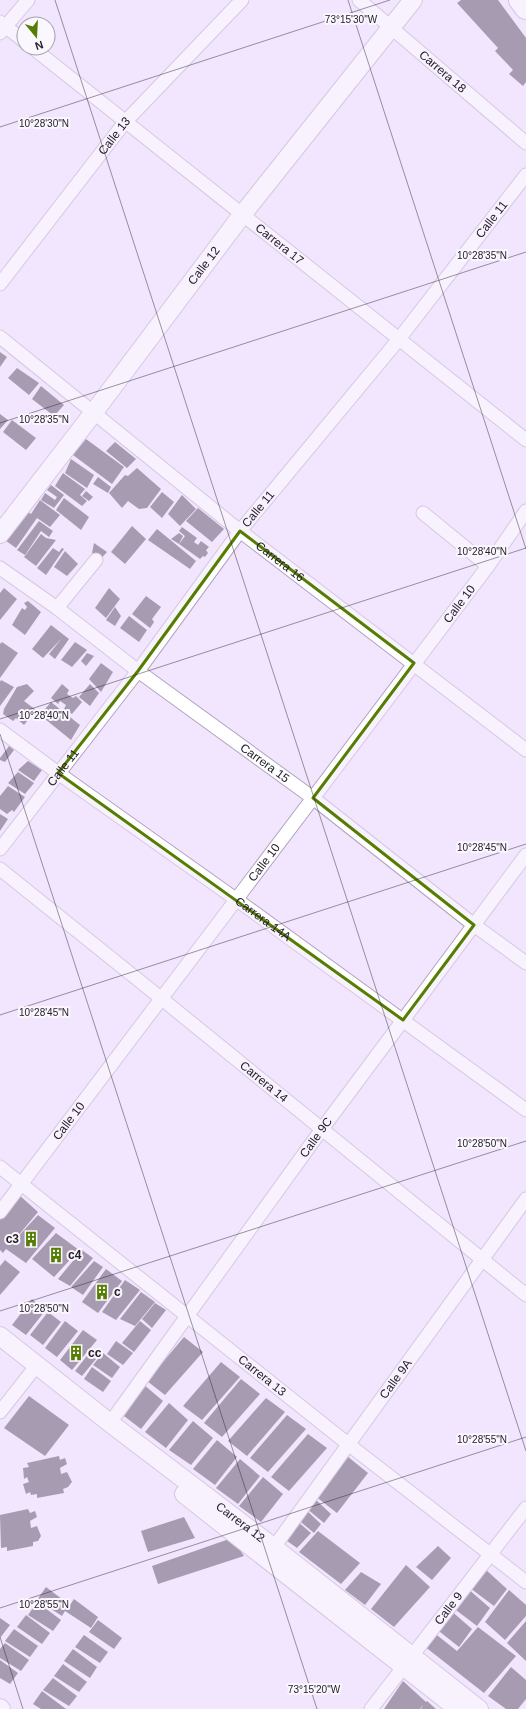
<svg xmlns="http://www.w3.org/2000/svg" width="526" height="1709" font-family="Arial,sans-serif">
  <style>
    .building { fill: #4d4058 }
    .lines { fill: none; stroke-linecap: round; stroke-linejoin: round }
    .street-casing { stroke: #b2a4c0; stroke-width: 15 }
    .secondary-casing { stroke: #b2a4c0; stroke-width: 20 }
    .highway-casing { stroke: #b2a4c0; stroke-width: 24 }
    .street { stroke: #fff; stroke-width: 13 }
    .secondary { stroke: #fff; stroke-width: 18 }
    .highway { stroke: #fff; stroke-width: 22 }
    .marked { fill: none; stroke: #557e00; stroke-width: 3; stroke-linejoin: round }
    .ticks { fill: none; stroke: #26202b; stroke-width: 1; stroke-opacity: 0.45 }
    .labels { text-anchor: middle; stroke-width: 4; stroke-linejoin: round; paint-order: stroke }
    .street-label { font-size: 12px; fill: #26202b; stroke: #fbf7fe }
    .poi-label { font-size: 12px; font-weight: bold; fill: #26202b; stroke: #fbf7fe; text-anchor: start }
    .ticks-label { font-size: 10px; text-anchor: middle; fill: #26202b; stroke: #fbf7fe; stroke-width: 4; stroke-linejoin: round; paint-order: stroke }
  </style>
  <rect width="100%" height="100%" fill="#f2e6fe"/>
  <g class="building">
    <polygon points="461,0 498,0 526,38 526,82 523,86 509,74 513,70 495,51 498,48 457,3"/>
    <polygon points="0,352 7,357 0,367"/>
    <polygon points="17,368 39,383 29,395 8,378"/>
    <polygon points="41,386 64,405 54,416 32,399"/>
    <polygon points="0,414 8,420 0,429"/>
    <polygon points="12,420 36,438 26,450 3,432"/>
    <polygon points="86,439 124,467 112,484 73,455"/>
    <polygon points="115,442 136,459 127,468 106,451"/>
    <polygon points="71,459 94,475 87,488 65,473"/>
    <polygon points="137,468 161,489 147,508 139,509 128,501 122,508 109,493 125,475 128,476"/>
    <polygon points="63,473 85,489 80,495 87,501 82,506 55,486"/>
    <polygon points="98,477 111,487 108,493 93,484"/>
    <polygon points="51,485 64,495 54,508 41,500 45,493 55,500 57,497 47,490"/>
    <polygon points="86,491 93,497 89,501 82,496"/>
    <polygon points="162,492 174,502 162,518 150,507"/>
    <polygon points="182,495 196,509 180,526 168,514"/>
    <polygon points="64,498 89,517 81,530 56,510"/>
    <polygon points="40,500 60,515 50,527 37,518 16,548 2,538 24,509 31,514"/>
    <polygon points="198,508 224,529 212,542 186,521"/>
    <polygon points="39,521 53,531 49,537 41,531 25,555 17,550"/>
    <polygon points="132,526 146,539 125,564 111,552"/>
    <polygon points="182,527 197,538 194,542 198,545 201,541 209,547 206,550 208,553 205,557 203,556 200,559 179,544 185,536 179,531"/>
    <polygon points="157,529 196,561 190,569 148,540"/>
    <polygon points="179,533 183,536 179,544 171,539"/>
    <polygon points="41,534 46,538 56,540 36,566 24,557"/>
    <polygon points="94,543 107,552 99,561 92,553"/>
    <polygon points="53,548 59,552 62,548 64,549 46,575 37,568"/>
    <polygon points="65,551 78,564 67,576 54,567"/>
    <polygon points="4,588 17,599 0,620 0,593"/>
    <polygon points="109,588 120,599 106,618 95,608"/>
    <polygon points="146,596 161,607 152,619 154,622 150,628 132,614"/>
    <polygon points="28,601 41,612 25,635 12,625 22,608 25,610 27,607 24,603"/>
    <polygon points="115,607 121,616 115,626 106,620"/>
    <polygon points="129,616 147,630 139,642 120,628"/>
    <polygon points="51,625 69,639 55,659 49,654 62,638 43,658 32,649"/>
    <polygon points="2,642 18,653 0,678 0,644"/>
    <polygon points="75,642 87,650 72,667 61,660"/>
    <polygon points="87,653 94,656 86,666 81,661"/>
    <polygon points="101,663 113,672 101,692 89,679"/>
    <polygon points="1,680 14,687 0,706 0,682"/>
    <polygon points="27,684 34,691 24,701 36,710 24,725 16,718 13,721 3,714 4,709 17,687"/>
    <polygon points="62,684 69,690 67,694 73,698 76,696 82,702 72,714 64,709 66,705 60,701 58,704 51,698"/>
    <polygon points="90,684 99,693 90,706 79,697"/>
    <polygon points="51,702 80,725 71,740 40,715"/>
    <polygon points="9,746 14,750 5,762 0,760 0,758"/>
    <polygon points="28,761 42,770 34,781 18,770"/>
    <polygon points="18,772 34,783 25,794 8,783"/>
    <polygon points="8,786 25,797 14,812 12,810 7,814 0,809 0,796"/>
    <polygon points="0,814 8,819 0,831"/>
    <polygon points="18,1194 38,1212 12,1243 38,1215 55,1228 26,1263 6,1249 3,1253 0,1250 0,1219"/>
    <polygon points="56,1233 79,1250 54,1277 32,1259"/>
    <polygon points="82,1250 93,1258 70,1286 58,1279"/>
    <polygon points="5,1260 20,1272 0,1295 0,1266"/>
    <polygon points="94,1261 103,1267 83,1295 71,1287"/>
    <polygon points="106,1269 122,1281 98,1313 82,1302"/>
    <polygon points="125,1280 140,1290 116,1320 102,1312"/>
    <polygon points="141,1292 155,1302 135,1326 120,1319"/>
    <polygon points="32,1299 45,1311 26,1335 12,1325"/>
    <polygon points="155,1303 166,1310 152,1328 142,1319"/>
    <polygon points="48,1312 61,1322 43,1345 30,1335"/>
    <polygon points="65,1321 78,1331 57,1357 45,1348"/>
    <polygon points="140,1321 151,1330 134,1352 122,1343"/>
    <polygon points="83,1330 97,1340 72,1370 60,1360"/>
    <polygon points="184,1337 203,1352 165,1395 147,1381"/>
    <polygon points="116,1341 133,1353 123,1365 107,1354"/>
    <polygon points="89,1353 96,1359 82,1376 75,1371"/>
    <polygon points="103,1353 120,1367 112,1378 93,1365"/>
    <polygon points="221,1362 240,1377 202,1420 183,1406"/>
    <polygon points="92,1367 111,1381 103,1392 84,1379"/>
    <polygon points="241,1379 260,1394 222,1437 204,1423"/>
    <polygon points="143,1384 163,1401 141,1429 120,1413"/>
    <polygon points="29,1396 69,1425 45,1456 4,1428"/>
    <polygon points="266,1398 285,1412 247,1456 228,1441"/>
    <polygon points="169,1403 188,1420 166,1448 145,1432"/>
    <polygon points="287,1415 306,1429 268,1472 250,1458"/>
    <polygon points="193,1421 213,1438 191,1465 169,1450"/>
    <polygon points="308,1434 327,1448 289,1491 271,1477"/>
    <polygon points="217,1440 237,1457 215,1485 193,1469"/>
    <polygon points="59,1456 60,1460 65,1458 67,1464 60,1468 61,1474 67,1472 72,1482 68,1487 63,1489 64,1493 37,1498 37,1494 31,1495 30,1492 26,1494 23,1484 29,1482 27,1477 24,1479 23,1468 29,1467 27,1463"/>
    <polygon points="347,1456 368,1473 337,1513 315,1496"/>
    <polygon points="240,1459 260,1476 238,1504 216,1488"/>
    <polygon points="263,1477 283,1494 261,1522 239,1506"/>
    <polygon points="314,1498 331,1514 324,1523 306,1508"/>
    <polygon points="304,1508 321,1524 314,1533 296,1518"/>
    <polygon points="28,1509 30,1513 35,1511 37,1517 30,1521 31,1528 37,1526 41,1536 38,1541 33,1542 33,1546 7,1551 7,1547 1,1548 0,1515"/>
    <polygon points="184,1517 195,1538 148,1552 141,1531"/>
    <polygon points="297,1521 311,1533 297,1548 283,1538"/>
    <polygon points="318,1531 360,1563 341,1584 299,1552"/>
    <polygon points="232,1538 244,1556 158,1584 152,1566"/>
    <polygon points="438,1546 451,1558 432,1580 416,1567"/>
    <polygon points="406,1565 430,1587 394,1627 371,1609"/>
    <polygon points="485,1569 507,1589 494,1606 470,1588"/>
    <polygon points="361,1572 381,1584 365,1605 345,1590"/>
    <polygon points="46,1587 70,1605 74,1599 98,1617 91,1628 65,1611 62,1616 37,1600"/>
    <polygon points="467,1588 490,1608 477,1626 452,1607"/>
    <polygon points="509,1590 526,1605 526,1616 505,1640 485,1622"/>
    <polygon points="37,1602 61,1620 53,1631 28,1615"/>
    <polygon points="449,1609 472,1629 459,1647 435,1628"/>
    <polygon points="26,1615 50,1633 42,1644 17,1627"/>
    <polygon points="0,1618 10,1625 0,1638"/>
    <polygon points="98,1620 122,1638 114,1649 89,1632"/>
    <polygon points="526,1621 526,1661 507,1643"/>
    <polygon points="478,1627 516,1656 484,1693 424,1646 433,1632 457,1651"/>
    <polygon points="14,1629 38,1646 30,1657 5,1641"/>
    <polygon points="84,1635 108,1652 100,1663 75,1647"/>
    <polygon points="5,1643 29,1660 21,1671 0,1658 0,1649"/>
    <polygon points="73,1649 97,1667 90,1678 64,1661"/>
    <polygon points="0,1660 18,1673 10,1684 0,1678"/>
    <polygon points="63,1664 87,1682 79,1692 54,1676"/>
    <polygon points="511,1667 526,1680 526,1699 518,1709 506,1709 488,1696"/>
    <polygon points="53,1678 77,1696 69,1706 43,1690"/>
    <polygon points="403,1681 426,1702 427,1701 436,1709 421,1709 423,1705 420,1709 384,1709"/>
    <polygon points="42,1691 66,1709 41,1709 33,1704"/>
  </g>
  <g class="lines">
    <defs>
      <g id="street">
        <path id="s1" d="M359,0L526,143"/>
        <polyline points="0,22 24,41"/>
        <polyline points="0,33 28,0"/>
        <path id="s2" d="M33,48L526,440"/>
        <path id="s3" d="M0,284L125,122L242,0"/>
        <path id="s4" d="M0,337L240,531L526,750"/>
        <polyline points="423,513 488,566"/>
        <path id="s5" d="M0,568L57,608L138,671L313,798L474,925L526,963"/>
        <polyline points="57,608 96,560"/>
        <path id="s6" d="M0,730L58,773L237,900L526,1110"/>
        <path id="s7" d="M0,849L138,671L240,531L399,339L526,175"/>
        <path id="s8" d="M0,869L162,999L526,1295"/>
        <path id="s9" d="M0,1167L348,1444L526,1582"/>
        <path id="s10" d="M0,1212L313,798L488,566L526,511"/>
        <polyline points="0,1412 37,1365"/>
        <path id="s11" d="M110,1423L322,1129L526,855"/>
        <path id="s12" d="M269,1554L526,1199"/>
        <path id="s13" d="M371,1709L526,1508"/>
      </g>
      <g id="secondary">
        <path id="s14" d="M0,534L94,412L242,215L413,0"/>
        <path id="s15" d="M0,1336L110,1423L273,1547L479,1709"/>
        <polyline points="184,1494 458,1709"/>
        <polyline points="0,1708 1,1709"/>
      </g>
      <polyline id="highway" points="520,0 526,8"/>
    </defs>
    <use href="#street" class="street-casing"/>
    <use href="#secondary" class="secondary-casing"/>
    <use href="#highway" class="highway-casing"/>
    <use href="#street" class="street"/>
    <use href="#secondary" class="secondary"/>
    <use href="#highway" class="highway"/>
  </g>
  <path d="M0 0H526V1709H0ZM240,531L414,663L313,798L474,925L403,1020L58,773L138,671Z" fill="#f2e6fe" fill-opacity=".55" fill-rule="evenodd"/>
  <path class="marked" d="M240,531L414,663L313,798L474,925L403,1020L58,773L138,671Z"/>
  <path class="ticks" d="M55,0L526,1451M348,0L526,549M0,127L390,0M0,423L526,252M0,719L526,548M0,734L317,1709M0,1015L526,844M0,1311L526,1141M0,1608L526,1437M0,1637L23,1709"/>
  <defs>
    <symbol id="building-bare" viewBox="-9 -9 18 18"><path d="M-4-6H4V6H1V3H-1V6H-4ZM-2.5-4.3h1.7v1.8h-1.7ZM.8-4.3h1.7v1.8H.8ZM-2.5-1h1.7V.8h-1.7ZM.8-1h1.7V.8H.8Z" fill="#557e00" stroke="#fbf7fe" stroke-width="2.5" paint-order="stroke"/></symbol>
  </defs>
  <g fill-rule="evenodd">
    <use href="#building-bare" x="20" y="1228" width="22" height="22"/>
    <use href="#building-bare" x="45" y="1244" width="22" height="22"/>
    <use href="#building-bare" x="91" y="1281" width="22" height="22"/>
    <use href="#building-bare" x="65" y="1342" width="22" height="22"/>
  </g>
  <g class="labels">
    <g class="street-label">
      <text dy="4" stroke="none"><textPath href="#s1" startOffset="110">Carrera 18</textPath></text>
      <text dy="4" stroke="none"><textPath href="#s3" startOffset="187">Calle 13</textPath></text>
      <text dy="4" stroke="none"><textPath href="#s7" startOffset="799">Calle 11</textPath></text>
      <text dy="4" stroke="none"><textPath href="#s2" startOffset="315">Carrera 17</textPath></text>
      <text dy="4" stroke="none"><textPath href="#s14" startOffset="337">Calle 12</textPath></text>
      <text dy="4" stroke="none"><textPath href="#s7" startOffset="427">Calle 11</textPath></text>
      <text dy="4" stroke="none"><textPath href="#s4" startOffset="359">Carrera 16</textPath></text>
      <text dy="4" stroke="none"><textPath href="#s10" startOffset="762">Calle 10</textPath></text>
      <text dy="4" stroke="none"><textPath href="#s5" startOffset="329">Carrera 15</textPath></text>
      <text dy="4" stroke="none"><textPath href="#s7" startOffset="103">Calle 11</textPath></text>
      <text dy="4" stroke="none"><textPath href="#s10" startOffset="438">Calle 10</textPath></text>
      <text dy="4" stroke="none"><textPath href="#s6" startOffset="324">Carrera 14A</textPath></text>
      <text dy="4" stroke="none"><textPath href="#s8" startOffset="339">Carrera 14</textPath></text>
      <text dy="4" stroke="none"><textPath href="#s10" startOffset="114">Calle 10</textPath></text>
      <text dy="4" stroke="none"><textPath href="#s11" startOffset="352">Calle 9C</textPath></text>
      <text dy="4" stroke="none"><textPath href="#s9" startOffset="335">Carrera 13</textPath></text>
      <text dy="4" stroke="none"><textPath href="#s12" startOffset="216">Calle 9A</textPath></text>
      <text dy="4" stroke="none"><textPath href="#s15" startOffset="304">Carrera 12</textPath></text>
      <text dy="4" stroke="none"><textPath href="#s13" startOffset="127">Calle 9</textPath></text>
    </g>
    <g class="poi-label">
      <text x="19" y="1243" text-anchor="end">c3</text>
      <text x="68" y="1259">c4</text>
      <text x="114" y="1296">c</text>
      <text x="88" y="1357">cc</text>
    </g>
  </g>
  <g class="ticks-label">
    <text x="351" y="23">73°15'30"W</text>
    <text x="44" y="127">10°28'30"N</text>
    <text x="482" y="259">10°28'35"N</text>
    <text x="44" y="423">10°28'35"N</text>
    <text x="482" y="555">10°28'40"N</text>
    <text x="44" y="719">10°28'40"N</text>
    <text x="482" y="851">10°28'45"N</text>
    <text x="44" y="1016">10°28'45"N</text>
    <text x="482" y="1147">10°28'50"N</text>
    <text x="44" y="1312">10°28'50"N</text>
    <text x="482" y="1443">10°28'55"N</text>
    <text x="44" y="1608">10°28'55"N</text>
    <text x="314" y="1693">73°15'20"W</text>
  </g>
  <g transform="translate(36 36) rotate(162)"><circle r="19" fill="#fbf7fe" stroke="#a6a1aa"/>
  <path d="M0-3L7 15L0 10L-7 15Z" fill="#557e00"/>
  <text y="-6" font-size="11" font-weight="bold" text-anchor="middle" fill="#26202b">N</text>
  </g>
</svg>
